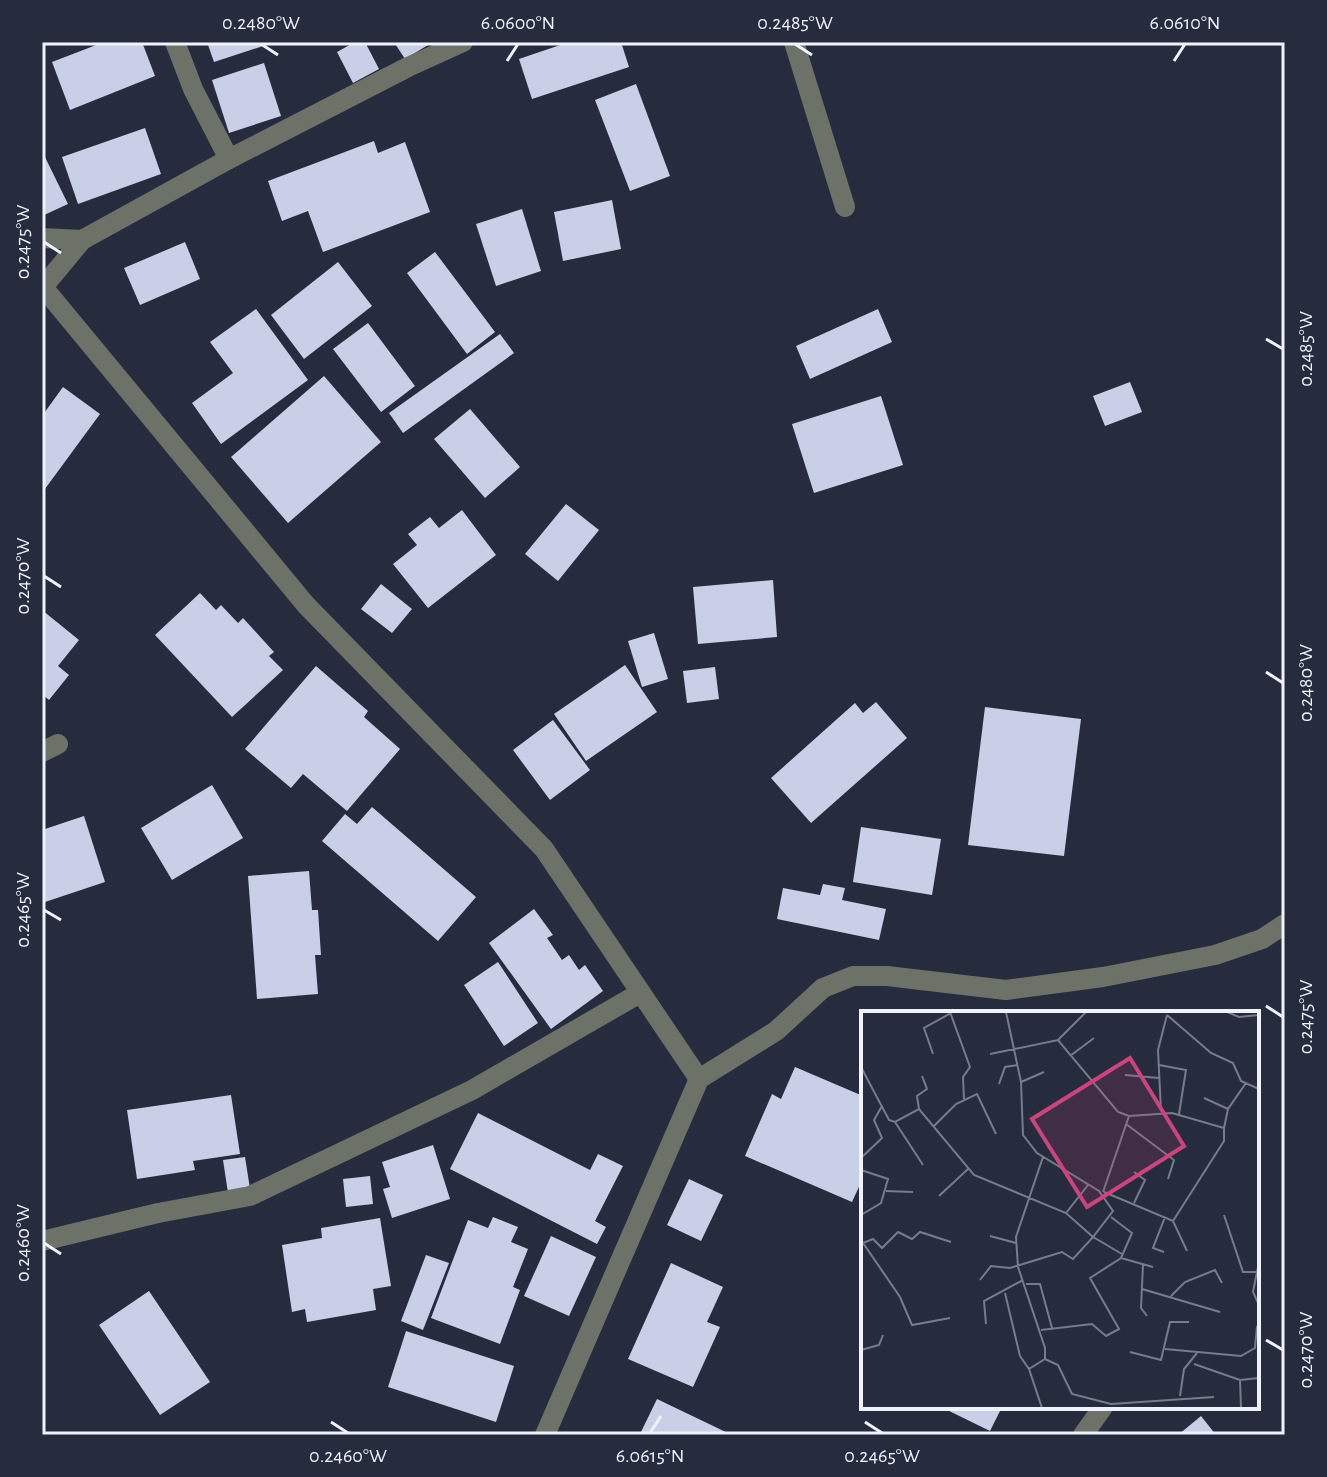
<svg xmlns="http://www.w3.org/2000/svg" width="1327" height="1477" font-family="'Alegreya Sans',sans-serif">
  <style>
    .building { fill: #c9cfe7 }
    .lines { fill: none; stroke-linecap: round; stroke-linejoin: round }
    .street { stroke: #6d7269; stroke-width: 20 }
    .ticks { fill: none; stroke: #f0f3fd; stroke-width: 3 }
    .inset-road { fill: none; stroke: #777b8a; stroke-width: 2 }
    .view { fill: #cb447b; fill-opacity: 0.15; stroke: #cb447b; stroke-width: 4 }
    .inset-edge { fill: none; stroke: #f0f3fd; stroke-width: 4 }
    .neatline { fill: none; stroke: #f0f3fd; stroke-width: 3 }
    .ticks-label { font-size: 20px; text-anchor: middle; fill: #f0f3fd }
  </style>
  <rect width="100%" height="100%" fill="#272b3e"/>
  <g class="building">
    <polygon points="104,42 142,42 155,76 70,110 52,62"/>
    <polygon points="207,42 272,42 272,43 214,62"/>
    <polygon points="355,42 365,42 379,69 353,83 337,52"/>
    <polygon points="394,42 433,42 405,59"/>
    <polygon points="569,42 621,42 629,67 532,99 519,59"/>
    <polygon points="264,63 281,116 229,133 212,80"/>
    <polygon points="636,84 670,176 630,191 595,100"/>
    <polygon points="145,128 161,174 78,204 62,157"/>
    <polygon points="374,141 378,153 405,142 430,212 323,252 308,211 282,221 268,181"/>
    <polygon points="42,151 68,204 42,216"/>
    <polygon points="612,200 621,249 563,261 554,212"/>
    <polygon points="522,209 541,271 496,286 476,224"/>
    <polygon points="185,242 200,279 140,305 124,268"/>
    <polygon points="435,252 495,332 467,354 407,273"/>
    <polygon points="338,262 372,306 304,359 271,315"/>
    <polygon points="256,309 308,380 221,444 192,403 233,373 210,342"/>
    <polygon points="878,309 892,342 810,379 796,346"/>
    <polygon points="368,323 415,386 381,412 333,349"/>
    <polygon points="500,334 514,353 403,433 389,413"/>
    <polygon points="324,376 381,442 288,523 231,457"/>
    <polygon points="1130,382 1142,412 1105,426 1093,396"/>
    <polygon points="63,387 100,414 42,493 42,416"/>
    <polygon points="881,396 903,465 814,493 792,424"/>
    <polygon points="470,409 520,467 485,498 434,439"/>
    <polygon points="566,504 599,530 558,581 525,554"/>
    <polygon points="462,510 496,555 428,608 393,564 417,545 408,534 430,517 439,528"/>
    <polygon points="773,580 777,637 698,644 693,587"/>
    <polygon points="381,584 412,609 392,633 361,609"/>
    <polygon points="200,593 216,610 221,605 238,623 243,618 274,652 269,656 283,670 232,717 155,635"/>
    <polygon points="42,610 79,640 58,666 69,675 49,700 42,694"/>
    <polygon points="654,633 668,679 642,687 628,641"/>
    <polygon points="625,665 657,712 586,761 554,714"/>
    <polygon points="316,666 368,711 364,717 400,749 347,811 303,774 291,788 245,749"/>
    <polygon points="715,667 719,699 687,703 683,671"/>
    <polygon points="876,702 907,738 811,823 771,778 855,703 863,713"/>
    <polygon points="985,707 1081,719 1064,856 968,845"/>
    <polygon points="553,720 590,770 550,800 513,750"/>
    <polygon points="212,785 243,838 172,880 141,828"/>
    <polygon points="372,807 476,897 438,941 322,841 345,814 357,824"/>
    <polygon points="84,816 105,882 42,903 42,830"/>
    <polygon points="861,827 941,839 932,895 853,882"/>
    <polygon points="309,871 312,910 318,910 321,955 315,955 318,994 257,999 248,876"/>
    <polygon points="823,884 845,888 842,900 886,909 879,940 777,919 783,888 820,895"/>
    <polygon points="534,909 553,935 547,938 562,960 569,955 579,970 585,965 603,991 551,1029 489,943"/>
    <polygon points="498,962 538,1023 504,1046 464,985"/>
    <polygon points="795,1067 863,1096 863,1178 852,1202 745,1156 772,1094 781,1099"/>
    <polygon points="231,1095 240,1154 193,1161 195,1170 137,1179 127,1110"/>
    <polygon points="478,1113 590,1170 598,1154 623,1166 595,1221 606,1227 597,1244 450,1169"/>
    <polygon points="433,1145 450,1199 392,1218 383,1189 390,1187 382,1162"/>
    <polygon points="245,1157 250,1189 228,1193 223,1160"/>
    <polygon points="370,1176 373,1204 346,1207 343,1179"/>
    <polygon points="689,1179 723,1195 701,1241 667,1225"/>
    <polygon points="493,1217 518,1227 511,1242 528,1249 513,1287 520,1290 500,1344 431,1318 468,1220 488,1228"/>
    <polygon points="380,1218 391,1286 373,1289 376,1310 307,1322 305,1309 292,1312 282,1245 322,1238 321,1228"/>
    <polygon points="551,1236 596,1257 569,1316 524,1296"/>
    <polygon points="426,1255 449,1263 423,1330 401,1321"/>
    <polygon points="671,1263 723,1287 707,1322 720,1327 693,1387 628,1359"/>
    <polygon points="149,1291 210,1382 160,1415 99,1325"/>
    <polygon points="406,1331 514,1366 496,1422 388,1387"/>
    <polygon points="657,1399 732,1435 642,1435 640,1434"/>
    <polygon points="941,1407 1002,1407 990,1431"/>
    <polygon points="1201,1416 1216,1435 1178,1435"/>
  </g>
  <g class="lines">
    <g class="street">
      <polyline points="175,42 193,89 229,159"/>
      <polyline points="794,42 845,207"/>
      <polyline points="42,238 82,240 229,159 408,67 463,42"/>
      <polyline points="82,240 43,287 306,605 544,849 699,1079"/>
      <polyline points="42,752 58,744"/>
      <polyline points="42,1241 158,1213 250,1196 472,1090 640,993"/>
      <polyline points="545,1435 699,1079 776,1031 823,988 853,976 887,976 1006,990 1103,977 1215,955 1262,939 1285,924"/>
      <polyline points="1083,1435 1103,1407"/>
    </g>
  </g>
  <path class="ticks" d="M261,44L278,55M795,44L812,55M507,61L518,44M1174,61L1185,44M44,242L61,253M1266,339L1283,349M44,576L61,587M1266,672L1283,683M44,910L61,920M1266,1006L1283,1017M44,1243L61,1254M1266,1340L1283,1350M331,1422L348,1433M865,1422L882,1433M650,1433L661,1416"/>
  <g transform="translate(861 1011)">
    <rect width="398" height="398" fill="#272b3e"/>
    <path class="inset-road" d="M89,1L109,56L102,66L103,88M366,1L378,6L398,4M306,4L350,42L372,52L380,70L398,78M197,29L225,1M72,43L63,17L90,2M129,43L197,29L257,101L268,105L311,102L363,117V130L312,210L243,181M209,45L233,27M298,54L325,59L318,103M0,56L28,109L34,111L58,98L113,164L205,202L232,226L252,200L238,180L176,142L162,124L160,71L145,1M264,64L298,67M160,71L183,61M138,73L144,56L157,54M343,87L367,98M58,98L56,85L66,78L61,65M300,100L297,39L306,4M34,111L62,154M265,113L313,149L307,168M72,116L95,93L116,83L135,123M363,117L367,98L385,72M0,147L21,127L13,109L21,95M0,159L27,168L20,192L0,204M273,161L284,169L273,192M25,180L52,181M242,181L268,105M78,185L107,158M205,202L227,174M363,204L382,261H395M312,210L326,240M129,225L155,232M0,229L39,286L51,314L89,307M2,232L12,228L21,237L37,221L51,228L59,221L90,231M303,241L292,237L304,206M260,247L292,256M398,251L392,281L398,294M282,254L280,297L286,305M119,269L130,255L149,257L201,241L212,248L232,226L261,243M165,273H179L191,317M281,278L359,301M144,282L159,345L168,358M310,285L324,271L354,259L361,272M125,313L123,290L162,269M180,319L231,313L245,325L258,318L229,267L260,247L271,222L250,206M304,338L380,345L394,337L396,315M0,339L18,334L22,324M269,341L300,349L309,311H328M184,348L197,354L211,383L250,393L353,386M333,353L379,369L398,367M379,369L380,397M319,385L323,358L336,342M181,397L168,358L184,348V337L157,256L155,226L182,146"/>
    <path class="view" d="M269,47L323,135L226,196L171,108Z"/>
    <rect width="398" height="398" class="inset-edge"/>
  </g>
  <rect width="1327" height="1477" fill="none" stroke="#272b3e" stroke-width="88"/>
  <rect x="44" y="44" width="1239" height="1389" class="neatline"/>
  <g class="ticks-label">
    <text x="261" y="29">0.2480°W</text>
    <text x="518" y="29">6.0600°N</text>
    <text x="795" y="29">0.2485°W</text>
    <text x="1185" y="29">6.0610°N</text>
    <text transform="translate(22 242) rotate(-90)" y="7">0.2475°W</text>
    <text transform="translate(1305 349) rotate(-90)" y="7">0.2485°W</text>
    <text transform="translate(22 576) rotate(-90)" y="7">0.2470°W</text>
    <text transform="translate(1305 683) rotate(-90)" y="7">0.2480°W</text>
    <text transform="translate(22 910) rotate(-90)" y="7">0.2465°W</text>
    <text transform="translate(1305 1017) rotate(-90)" y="7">0.2475°W</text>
    <text transform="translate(22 1243) rotate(-90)" y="7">0.2460°W</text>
    <text transform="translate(1305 1350) rotate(-90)" y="7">0.2470°W</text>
    <text x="348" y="1462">0.2460°W</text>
    <text x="650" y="1462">6.0615°N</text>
    <text x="882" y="1462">0.2465°W</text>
  </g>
</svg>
